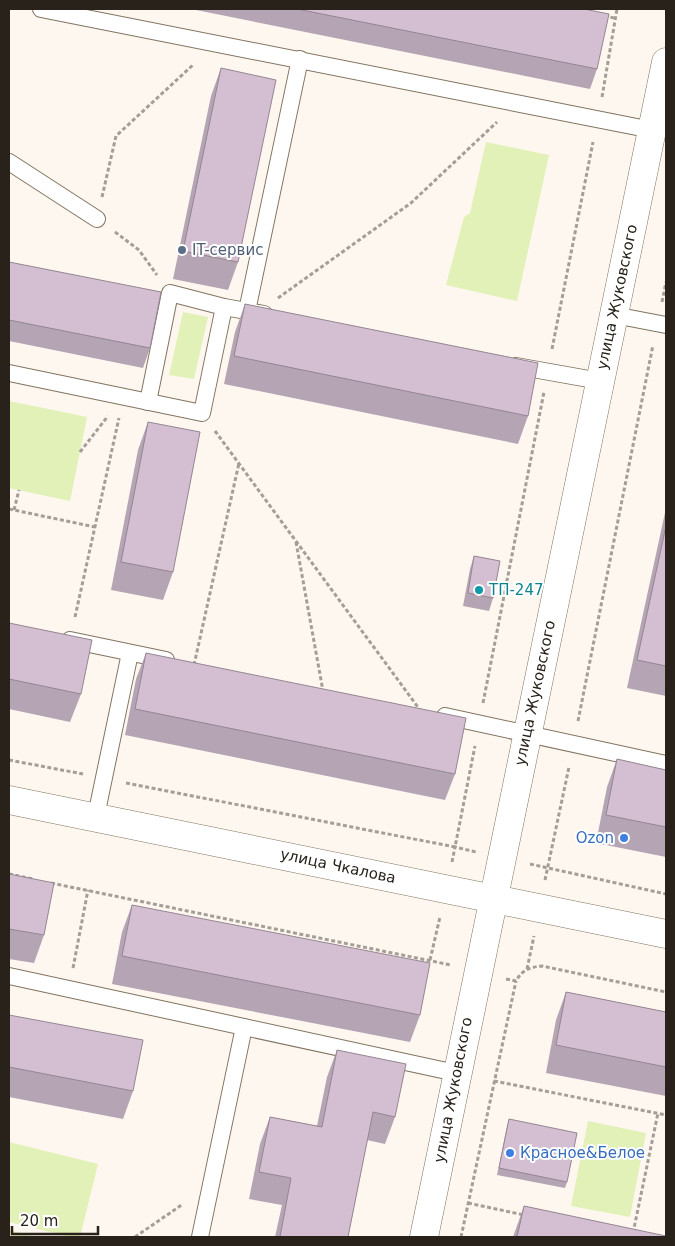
<svg xmlns="http://www.w3.org/2000/svg" width="675" height="1246" font-family="'DejaVu Sans',sans-serif">
  <style>
    .green { fill: #e1f1b7 }
    .lines { fill: none; stroke-linecap: round; stroke-linejoin: round }
    .lane-casing { stroke: #827461; stroke-width: 18 }
    .secondary-casing { stroke: #827461; stroke-width: 29 }
    .path { stroke: #a59e96; stroke-width: 3; stroke-dasharray: 4 2.5; stroke-linecap: butt }
    .lane { stroke: #fff; stroke-width: 16 }
    .secondary { stroke: #fff; stroke-width: 28 }
    .wall { fill: #b5a4b4 }
    .building { fill: #d3bfd1; stroke: #948692 }
    .service-dot { fill: #5c6f8a; stroke: #fff; stroke-width: 2 }
    .culture-dot { fill: #0f9aa8; stroke: #fff; stroke-width: 2 }
    .shop-dot { fill: #3f7fe0; stroke: #fff; stroke-width: 2 }
    .labels { text-anchor: middle; stroke-width: 4; stroke-linejoin: round; paint-order: stroke }
    .service-label { font-size: 15px; fill: #4e5e75; stroke: #fff; text-anchor: start }
    .street-label { font-size: 15px; fill: #28221a; stroke: #fff }
    .culture-label { font-size: 15px; fill: #0d838f; stroke: #fff; text-anchor: start }
    .shop-label { font-size: 15px; fill: #366cbe; stroke: #fff; text-anchor: end }
  </style>
  <rect width="100%" height="100%" fill="#fef7ef"/>
  <g class="green">
    <polygon points="486,142 549,155 517,301 446,285 464,217 470,213"/>
    <polygon points="183,312 208,317 194,379 169,375"/>
    <polygon points="9,401 87,417 70,501 9,488"/>
    <polygon points="588,1121 646,1133 630,1217 571,1206"/>
    <polygon points="9,1142 98,1164 80,1237 71,1237 9,1222"/>
    <polygon points="9,1230 36,1237 9,1237"/>
  </g>
  <g class="lines">
    <defs>
      <g id="lane">
        <polyline points="41,9 652,130"/>
        <polyline points="9,162 97,219"/>
        <polyline points="247,311 300,59"/>
        <polyline points="614,315 666,325"/>
        <polyline points="516,366 600,381"/>
        <polyline points="9,373 202,413 224,307 264,314"/>
        <polyline points="148,402 170,293 224,307"/>
        <polyline points="70,640 166,660"/>
        <polyline points="445,716 666,764"/>
        <polyline points="96,816 130,653"/>
        <polyline points="9,976 456,1073"/>
        <polyline points="200,1237 244,1027"/>
      </g>
      <g id="secondary">
        <polyline points="9,800 666,934"/>
        <polyline points="424,1237 666,62"/>
      </g>
    </defs>
    <use href="#lane" class="lane-casing"/>
    <use href="#secondary" class="secondary-casing"/>
    <g class="path">
      <polyline points="604,16 615,18"/>
      <polyline points="602,97 617,9"/>
      <polyline points="102,197 116,136 194,64"/>
      <polyline points="115,232 139,250 157,275"/>
      <polyline points="278,298 411,203 497,122"/>
      <polyline points="662,302 666,282"/>
      <polyline points="552,349 593,142"/>
      <polyline points="215,431 420,710"/>
      <polyline points="80,452 108,416"/>
      <polyline points="9,509 95,527"/>
      <polyline points="14,510 19,490"/>
      <polyline points="296,542 323,691"/>
      <polyline points="75,617 119,418"/>
      <polyline points="194,665 239,463"/>
      <polyline points="483,703 544,392"/>
      <polyline points="578,721 653,345"/>
      <polyline points="9,760 83,774"/>
      <polyline points="126,783 455,847 475,746"/>
      <polyline points="452,862 455,847 476,852"/>
      <polyline points="530,864 666,894"/>
      <polyline points="9,874 33,879"/>
      <polyline points="545,880 569,767"/>
      <polyline points="51,883 451,965"/>
      <polyline points="430,960 440,917"/>
      <polyline points="73,968 88,890"/>
      <polyline points="527,969 534,936"/>
      <path d="M506,979L516,981C522,970 530,967 542,966L666,992"/>
      <polyline points="494,1081 666,1115"/>
      <polyline points="468,1203 524,1215"/>
      <polyline points="633,1233 658,1113"/>
      <polyline points="135,1237 183,1204"/>
      <polyline points="461,1237 516,981"/>
    </g>
    <use href="#lane" class="lane"/>
    <use href="#secondary" class="secondary"/>
  </g>
  <g class="wall">
    <polygon points="191,9 584,9 597,69 590,89"/>
    <polygon points="221,68 238,262 228,290 173,279 211,96"/>
    <polygon points="9,262 150,348 143,368 9,341"/>
    <polygon points="245,304 528,416 518,444 224,384 235,332"/>
    <polygon points="148,422 173,572 163,600 111,590 138,450"/>
    <polygon points="666,508 666,696 627,688"/>
    <polygon points="474,556 493,598 489,611 463,606 470,569"/>
    <polygon points="9,623 81,694 70,722 9,709"/>
    <polygon points="146,653 455,774 445,800 125,735 136,679"/>
    <polygon points="617,759 666,770 666,857 596,843 607,787"/>
    <polygon points="9,874 44,935 34,963 9,959"/>
    <polygon points="132,905 420,1015 410,1042 112,984 122,932"/>
    <polygon points="566,992 666,1012 666,1096 546,1073 556,1020"/>
    <polygon points="9,1015 133,1091 123,1119 9,1097"/>
    <polygon points="337,1050 395,1117 385,1144 367,1140 348,1237 275,1237 282,1205 249,1199 260,1144 270,1117 317,1126 327,1077"/>
    <polygon points="509,1119 567,1182 565,1188 497,1175 507,1126"/>
    <polygon points="524,1206 666,1237 513,1237"/>
  </g>
  <g class="building">
    <polygon points="297,9 584,9 609,14 597,69"/>
    <polygon points="221,68 276,80 238,262 183,251"/>
    <polygon points="9,262 161,292 150,348 9,320"/>
    <polygon points="245,304 538,363 528,416 234,356"/>
    <polygon points="148,422 200,432 173,572 121,562"/>
    <polygon points="666,526 666,666 637,660"/>
    <polygon points="474,556 500,561 493,598 468,593"/>
    <polygon points="9,623 92,640 81,694 9,679"/>
    <polygon points="146,653 466,718 455,774 135,709"/>
    <polygon points="617,759 666,770 666,827 606,815"/>
    <polygon points="9,874 54,883 44,935 9,929"/>
    <polygon points="132,905 430,963 420,1015 122,956"/>
    <polygon points="566,992 666,1012 666,1067 556,1045"/>
    <polygon points="9,1015 143,1040 133,1091 9,1067"/>
    <polygon points="337,1050 406,1064 395,1117 373,1112 348,1237 280,1237 291,1178 259,1172 270,1117 322,1127"/>
    <polygon points="509,1119 577,1133 567,1182 499,1168"/>
    <polygon points="524,1206 666,1236 666,1237 517,1237"/>
  </g>
  <circle class="service-dot" cx="182" cy="250" r="5"/>
  <circle class="culture-dot" cx="479" cy="590" r="5"/>
  <g class="shop-dot">
    <circle cx="624" cy="838" r="5"/>
    <circle cx="510" cy="1153" r="5"/>
  </g>
  <g class="labels">
    <g class="service-label">
      <text x="192" y="255">IT-сервис</text>
    </g>
    <g class="street-label">
      <text transform="translate(617 297) rotate(-78)" y="5">улица Жуковского</text>
      <text transform="translate(535 693) rotate(-78)" y="5">улица Жуковского</text>
      <text transform="translate(338 866) rotate(12)" y="5">улица Чкалова</text>
      <text transform="translate(453 1090) rotate(-79)" y="5">улица Жуковского</text>
    </g>
    <g class="culture-label">
      <text x="489" y="595">ТП-247</text>
    </g>
    <g class="shop-label">
      <text x="614" y="843">Ozon</text>
      <text x="520" y="1158" text-anchor="start">Красное&amp;Белое</text>
    </g>
  </g>
  <rect width="675" height="1246" fill="none" stroke="#28221a" stroke-width="20"/>
  <path d="M12 1226v8h86v-8" fill="none" stroke="#28221a" stroke-width="2.5"/>
  <text x="20" y="1226" font-size="15" fill="#28221a" stroke="#ffffff" stroke-width="4" paint-order="stroke">20 m</text>
</svg>
